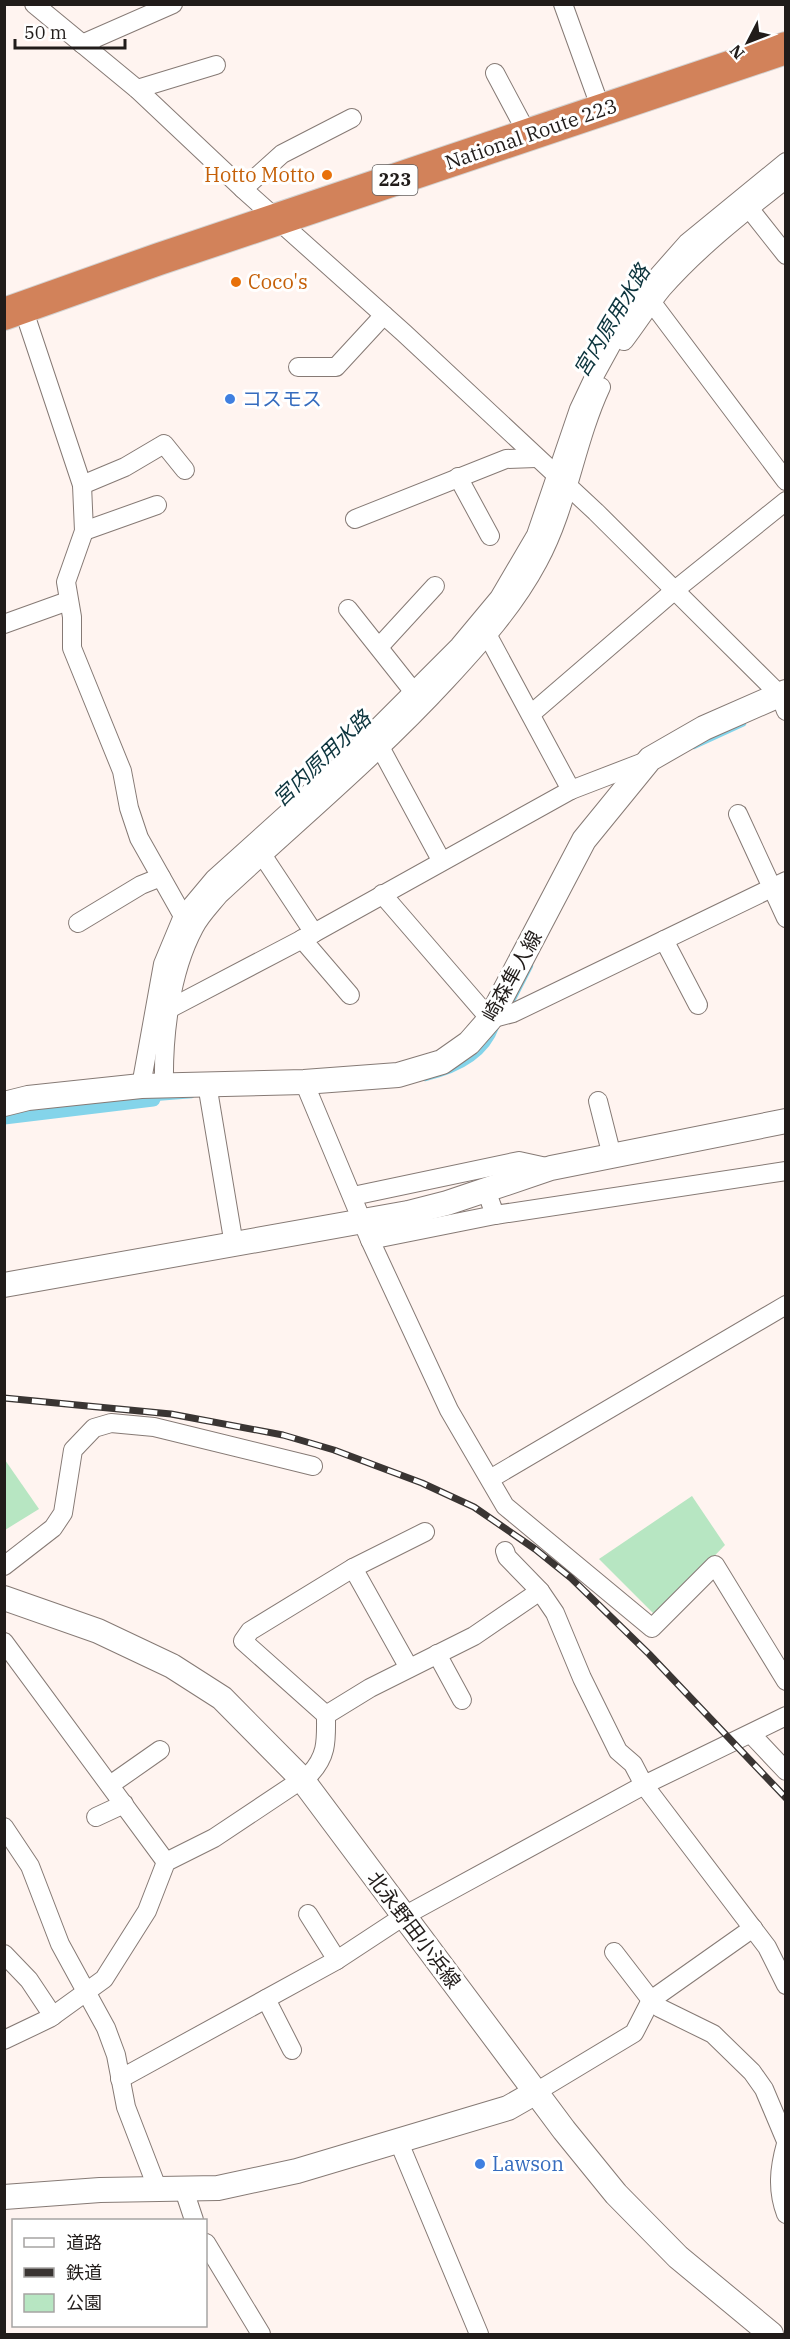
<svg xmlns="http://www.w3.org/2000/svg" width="790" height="2339" font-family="'IBM Plex Serif','Noto Sans JP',serif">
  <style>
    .green { fill: #b7e6c2 }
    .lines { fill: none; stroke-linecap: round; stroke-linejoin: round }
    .stream { stroke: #84d4ea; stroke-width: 4.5 }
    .canal { stroke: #84d4ea; stroke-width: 15 }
    .street-casing { stroke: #867a75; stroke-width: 20 }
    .secondary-casing { stroke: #867a75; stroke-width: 26 }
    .highway-casing { stroke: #d3d2d1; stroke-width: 34 }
    .street { stroke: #fff; stroke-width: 18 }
    .secondary { stroke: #fff; stroke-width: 24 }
    .highway { stroke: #d2825a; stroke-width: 32 }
    .rail-casing { stroke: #3a3533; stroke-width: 7 }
    .rail { stroke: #fff; stroke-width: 4.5; stroke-dasharray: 14; stroke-linecap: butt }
    .food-dot { fill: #e8710a; stroke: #fff; stroke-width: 2 }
    .shop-dot { fill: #3f7fe0; stroke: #fff; stroke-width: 2 }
    .labels { text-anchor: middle; stroke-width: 6; stroke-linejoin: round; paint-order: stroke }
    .shield { fill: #fff; stroke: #64605f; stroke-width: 1.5 }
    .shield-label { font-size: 18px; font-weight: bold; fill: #211c1a }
    .street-label { font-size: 20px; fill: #211c1a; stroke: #fff }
    .food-label { font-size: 20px; fill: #c56008; stroke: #fff; text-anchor: end }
    .shop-label { font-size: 20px; fill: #366cbe; stroke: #fff; text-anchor: start }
    .water-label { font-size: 21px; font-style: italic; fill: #0c343d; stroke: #fff }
  </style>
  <rect width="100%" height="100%" fill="#fff4f0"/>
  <g class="green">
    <polygon points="5,1460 39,1509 5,1530 4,1530"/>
    <polygon points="692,1496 725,1545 656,1616 599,1559"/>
  </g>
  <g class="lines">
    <g class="stream">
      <polyline points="694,747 744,724"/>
      <polyline points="513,1001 531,966"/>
      <path d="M425,1079C455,1072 486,1058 497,1027"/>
      <polyline points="153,1099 192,1096"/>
    </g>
    <polyline class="canal" points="4,1117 153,1099"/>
    <defs>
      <g id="street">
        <polyline points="34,4 137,89 243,189 404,333 596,512 780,695 786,711"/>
        <polyline points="563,4 601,109"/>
        <polyline points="82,44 173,4"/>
        <polyline points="495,73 528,135"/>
        <polyline points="137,89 216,65"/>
        <polyline points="243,189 282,154 352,118"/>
        <polyline points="748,207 786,255"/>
        <polyline points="653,304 786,481"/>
        <polyline points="23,308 82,485 84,531 66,582 72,617 72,648 122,771 129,808 139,838 183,916"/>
        <path d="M624,341C637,324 649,305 662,289C698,248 743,213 786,179"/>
        <polyline points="298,367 336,367 384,315"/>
        <polyline points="458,477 490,536"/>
        <polyline points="82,485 125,467 164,444 185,470"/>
        <polyline points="355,519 506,459 536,458"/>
        <polyline points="84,531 157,505"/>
        <polyline points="348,609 413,691"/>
        <polyline points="4,624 68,601"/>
        <polyline points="488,636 571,790"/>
        <polyline points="379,647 435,586"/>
        <polyline points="531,714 675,590 786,501"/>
        <polyline points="380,747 441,860"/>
        <polyline points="738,814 786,918"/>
        <polyline points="263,856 314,933"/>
        <polyline points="382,894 490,1019 513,1013 786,881"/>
        <polyline points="78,923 141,885 161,877"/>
        <polyline points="302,939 350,995"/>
        <polyline points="664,940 698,1005"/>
        <polyline points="169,1009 314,933 571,790 649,760"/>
        <polyline points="304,1082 370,1240 449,1410 505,1506 652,1628 715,1565 786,1681"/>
        <polyline points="207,1084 234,1245"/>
        <polyline points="141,1086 163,964 183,916 214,879 336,769 459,646 499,598 536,535 579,409 596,373 635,302 687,243 786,162"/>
        <path d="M164,1086C163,1036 170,973 194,928C200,916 210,906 219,895C295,824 376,757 447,680C481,643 514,607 538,562C568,507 575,443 601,387"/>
        <polyline points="598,1101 612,1156"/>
        <polyline points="486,1190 495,1215 786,1171"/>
        <polyline points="353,1196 519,1161 551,1168"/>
        <polyline points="370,1240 495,1215"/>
        <polyline points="490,1479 786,1305"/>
        <polyline points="505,1551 507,1557 540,1591 555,1613 582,1678 618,1751 633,1764 644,1785 767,1947 786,1985"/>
        <polyline points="4,1566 53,1528 63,1513 73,1450 94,1428 111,1423 154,1427 313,1466"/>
        <polyline points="353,1568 425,1532"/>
        <polyline points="4,1642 166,1862"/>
        <polyline points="437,1654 462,1700"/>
        <polyline points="326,1715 243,1641 250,1631 353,1568 409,1668"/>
        <polyline points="751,1734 786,1771"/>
        <polyline points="110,1785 160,1750"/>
        <polyline points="96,1817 124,1804"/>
        <polyline points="4,1827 30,1866 60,1944 106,2028 116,2055 126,2107 158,2190"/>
        <polyline points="308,1914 337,1960"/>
        <polyline points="614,1952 651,2000 660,2008 713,2034 752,2072 764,2089 786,2141"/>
        <polyline points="4,1954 29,1980 53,2016"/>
        <polyline points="266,1999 292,2050"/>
        <path d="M4,2040L50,2018L104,1979L147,1911L166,1862L214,1838L310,1774C328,1755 326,1739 326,1715L370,1688L474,1636L540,1591"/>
        <polyline points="120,2079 337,1960 404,1916 644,1785 786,1716"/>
        <polyline points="536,2092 634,2033 651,2000 753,1928"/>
        <polyline points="398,2140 479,2334"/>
        <path d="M786,2144C779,2169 777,2190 786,2214"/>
        <polyline points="184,2190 194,2220"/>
        <polyline points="206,2243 261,2334"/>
      </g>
      <g id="secondary">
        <polyline points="4,1104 28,1098 141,1086 304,1082 398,1075 442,1062 469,1043 490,1019 584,840 650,759 704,728 786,692"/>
        <polyline points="4,1285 408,1213 447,1203 551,1168 786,1121"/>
        <polyline points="4,1598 98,1631 172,1666 222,1698 301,1778 564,2130 616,2194 678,2257 771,2334"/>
        <polyline points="4,2197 100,2190 218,2188 297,2171 508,2108 536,2092"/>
      </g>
      <polyline id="highway" points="4,314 159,259 786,48"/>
    </defs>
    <use href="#street" class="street-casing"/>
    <use href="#secondary" class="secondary-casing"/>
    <use href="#highway" class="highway-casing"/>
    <use href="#street" class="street"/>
    <use href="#secondary" class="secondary"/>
    <use href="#highway" class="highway"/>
    <defs>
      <polyline id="rail" points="4,1398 171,1414 283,1435 334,1450 422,1483 474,1507 535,1549 571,1578 649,1654 786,1798"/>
    </defs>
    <use href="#rail" class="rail-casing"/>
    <use href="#rail" class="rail"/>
  </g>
  <g class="food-dot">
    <circle cx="327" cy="175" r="6"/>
    <circle cx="236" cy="282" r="6"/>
  </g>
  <g class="shop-dot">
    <circle cx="230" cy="399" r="6"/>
    <circle cx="480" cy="2164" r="6"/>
  </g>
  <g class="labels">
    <rect class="shield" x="372.5" y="165" width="45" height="30" rx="4.5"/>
    <g class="shield-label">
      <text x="395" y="186">223</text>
    </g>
    <g class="street-label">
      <text transform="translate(531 134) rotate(-19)" y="7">National Route 223</text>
      <text transform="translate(512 976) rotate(-61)" y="7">崎森隼人線</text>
      <text transform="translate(414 1930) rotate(53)" y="7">北永野田小浜線</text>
    </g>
    <g class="food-label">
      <text x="315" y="182">Hotto Motto</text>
      <text x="248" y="289" text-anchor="start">Coco's</text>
    </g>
    <g class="shop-label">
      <text x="242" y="406">コスモス</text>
      <text x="492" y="2171">Lawson</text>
    </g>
    <g class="water-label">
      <text transform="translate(612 321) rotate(-59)" y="7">宮内原用水路</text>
      <text transform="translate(322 759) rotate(-44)" y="7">宮内原用水路</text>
    </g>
  </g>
  <rect width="790" height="2339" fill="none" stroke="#211c1a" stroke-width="12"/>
  <rect x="12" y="2219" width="195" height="108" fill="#ffffff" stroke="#a6a4a3" stroke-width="1.5"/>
  <rect x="24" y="2238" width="30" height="9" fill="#ffffff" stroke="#a6a4a3" stroke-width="1.5"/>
  <text x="66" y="2249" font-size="18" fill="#211c1a">道路</text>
  <rect x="24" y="2268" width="30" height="9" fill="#3a3533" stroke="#a6a4a3" stroke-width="1.5"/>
  <text x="66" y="2279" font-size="18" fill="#211c1a">鉄道</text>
  <rect x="24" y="2294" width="30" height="18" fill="#b7e6c2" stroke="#a6a4a3" stroke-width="1.5"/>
  <text x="66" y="2309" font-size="18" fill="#211c1a">公園</text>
  <g transform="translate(748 42) rotate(228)" stroke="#ffffff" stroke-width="4.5" paint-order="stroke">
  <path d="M0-4.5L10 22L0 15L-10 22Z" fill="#211c1a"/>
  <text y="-9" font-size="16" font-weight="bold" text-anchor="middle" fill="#211c1a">N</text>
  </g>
  <path d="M15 39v9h110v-9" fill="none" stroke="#211c1a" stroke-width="3"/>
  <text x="24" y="39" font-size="18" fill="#211c1a" stroke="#ffffff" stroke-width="4.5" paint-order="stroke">50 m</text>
</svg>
